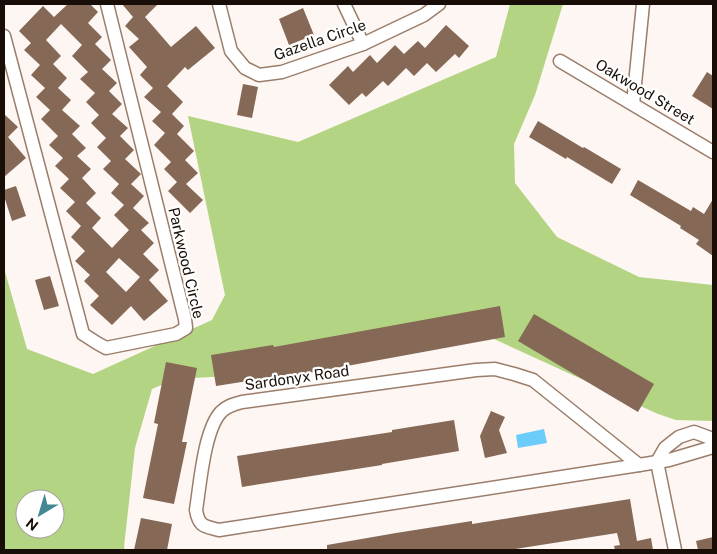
<svg xmlns="http://www.w3.org/2000/svg" width="717" height="554" font-family="'Public Sans',sans-serif">
  <style>
    .forest { fill: #b3d482; fill-rule: evenodd }
    .water { fill: #6bccfa }
    .building { fill: #856956; fill-rule: evenodd }
    .lines { fill: none; stroke-linecap: round; stroke-linejoin: round }
    .minor-casing { stroke: #9a7d6a; stroke-width: 15 }
    .minor { stroke: #fff; stroke-width: 12 }
    .labels { text-anchor: middle; stroke-width: 4.5; stroke-linejoin: round; paint-order: stroke }
    .street-label { font-size: 15px; fill: #180e07; stroke: #fff }
  </style>
  <rect width="100%" height="100%" fill="#fdf6f2"/>
  <path class="forest" d="M510,4H563L535,95L514,144L515,183L557,237L639,277L713,285V421L676,420L658,414L472,329L247,375L175,379L152,389L135,448L124,547L125,550H4V268L27,349L93,374L212,320L225,295L188,116L298,142L496,57ZM25,499H55V529H25Z"/>
  <polygon class="water" points="544,429 547,443 518,448 516,435"/>
  <g class="building">
    <path d="M68,4H90L98,12L88,23L102,37L95,44L111,60L102,69L117,83L109,91L122,104L112,114L128,128L120,136L134,150L125,159L141,174L131,184L144,196L133,208L149,223L141,230L154,243L143,254L159,270L149,280L168,301L144,321L131,306L112,325L90,305L99,296L84,281L90,275L75,261L85,251L71,237L81,226L66,211L75,202L60,188L69,179L55,166L63,158L49,145L58,136L41,119L50,110L36,97L45,88L31,75L40,65L24,50L31,43L19,31L43,6L54,17ZM61,24L82,45L72,56L88,72L80,79L95,93L86,102L99,115L91,123L106,138L97,147L111,161L103,169L119,184L111,193L124,205L114,215L129,230L112,248L92,228L101,218L86,203L96,193L82,178L91,169L77,156L86,148L72,134L80,126L62,110L71,100L58,88L67,78L53,64L61,56L46,40ZM119,258L140,277L126,292L106,272Z"/>
    <polygon points="122,4 158,4 145,17 171,47 196,26 215,48 188,70 185,67 167,86 183,102 172,114 184,126 177,134 194,151 185,160 198,173 186,184 203,200 190,213 168,191 177,182 164,169 171,162 154,145 165,133 152,121 161,112 144,97 153,88 140,75 147,67 129,47 139,39 125,26 133,17"/>
    <polygon points="303,8 314,35 289,45 279,19"/>
    <polygon points="446,25 469,46 459,58 455,54 436,72 427,63 414,76 406,68 388,86 383,81 366,97 362,93 349,105 329,85 348,66 353,72 370,55 377,63 395,45 404,54 418,41 425,48"/>
    <polygon points="707,72 713,76 713,109 692,96"/>
    <polygon points="243,84 258,87 252,118 237,115"/>
    <polygon points="4,114 18,127 8,137 26,158 4,177"/>
    <polygon points="538,121 583,148 584,147 621,169 612,184 567,157 566,159 529,137"/>
    <polygon points="638,180 691,211 693,207 704,214 713,199 713,256 696,244 699,240 680,228 681,226 630,195"/>
    <polygon points="16,186 26,216 12,221 4,196 4,190"/>
    <polygon points="50,276 59,306 44,310 35,280"/>
    <polygon points="500,306 505,337 292,376 292,374 216,386 211,355 273,345 274,347"/>
    <polygon points="534,314 654,384 638,412 518,341"/>
    <polygon points="166,362 197,368 182,442 187,442 174,504 143,498 158,424 154,423"/>
    <polygon points="491,411 505,417 499,430 507,453 485,458 480,436"/>
    <polygon points="454,420 459,451 382,464 382,465 242,487 237,456 392,432 392,430"/>
    <polygon points="630,499 637,541 651,538 653,550 615,550 614,546 620,545 617,533 509,550 327,550 327,545 396,533 472,521 472,524"/>
    <polygon points="141,518 172,524 167,550 134,550"/>
    <polygon points="713,537 713,550 698,550 696,541"/>
  </g>
  <g class="lines">
    <defs>
      <g id="minor">
        <polyline points="219,4 231,51 245,68 259,75 282,72 363,44 424,15 439,4"/>
        <polyline points="344,4 363,44"/>
        <polyline points="4,36 83,334 97,343 106,348 176,334 186,328 185,319 107,4"/>
        <polyline points="560,61 713,152"/>
        <polyline points="633,104 643,4"/>
        <path d="M495,369L514,374L533,380L639,465L219,530C204,526 199,527 196,510C200,485 204,430 221,412C227,406 234,404 242,402L476,370Z"/>
        <polyline points="639,465 669,460 713,447"/>
        <polyline points="675,550 657,462 665,448 679,437 694,432 713,439"/>
      </g>
    </defs>
    <use href="#minor" class="minor-casing"/>
    <use href="#minor" class="minor"/>
  </g>
  <g class="labels">
    <g class="street-label">
      <text transform="translate(320 40) rotate(-19)" y="5">Gazella Circle</text>
      <text transform="translate(645 92) rotate(31)" y="5">Oakwood Street</text>
      <text transform="translate(186 263) rotate(77)" y="5">Parkwood Circle</text>
      <text transform="translate(297 378) rotate(-8)" y="5">Sardonyx Road</text>
    </g>
  </g>
  <rect width="717" height="554" fill="none" stroke="#180e07" stroke-width="10"/>
  <g transform="translate(40 514) rotate(218)"><circle r="24" fill="#ffffff" stroke="#a39f9c"/>
  <path d="M0-4L9 19L0 12L-9 19Z" fill="#428893"/>
  <text y="-8" font-size="14" font-weight="bold" text-anchor="middle" fill="#180e07">N</text>
  </g>
</svg>
